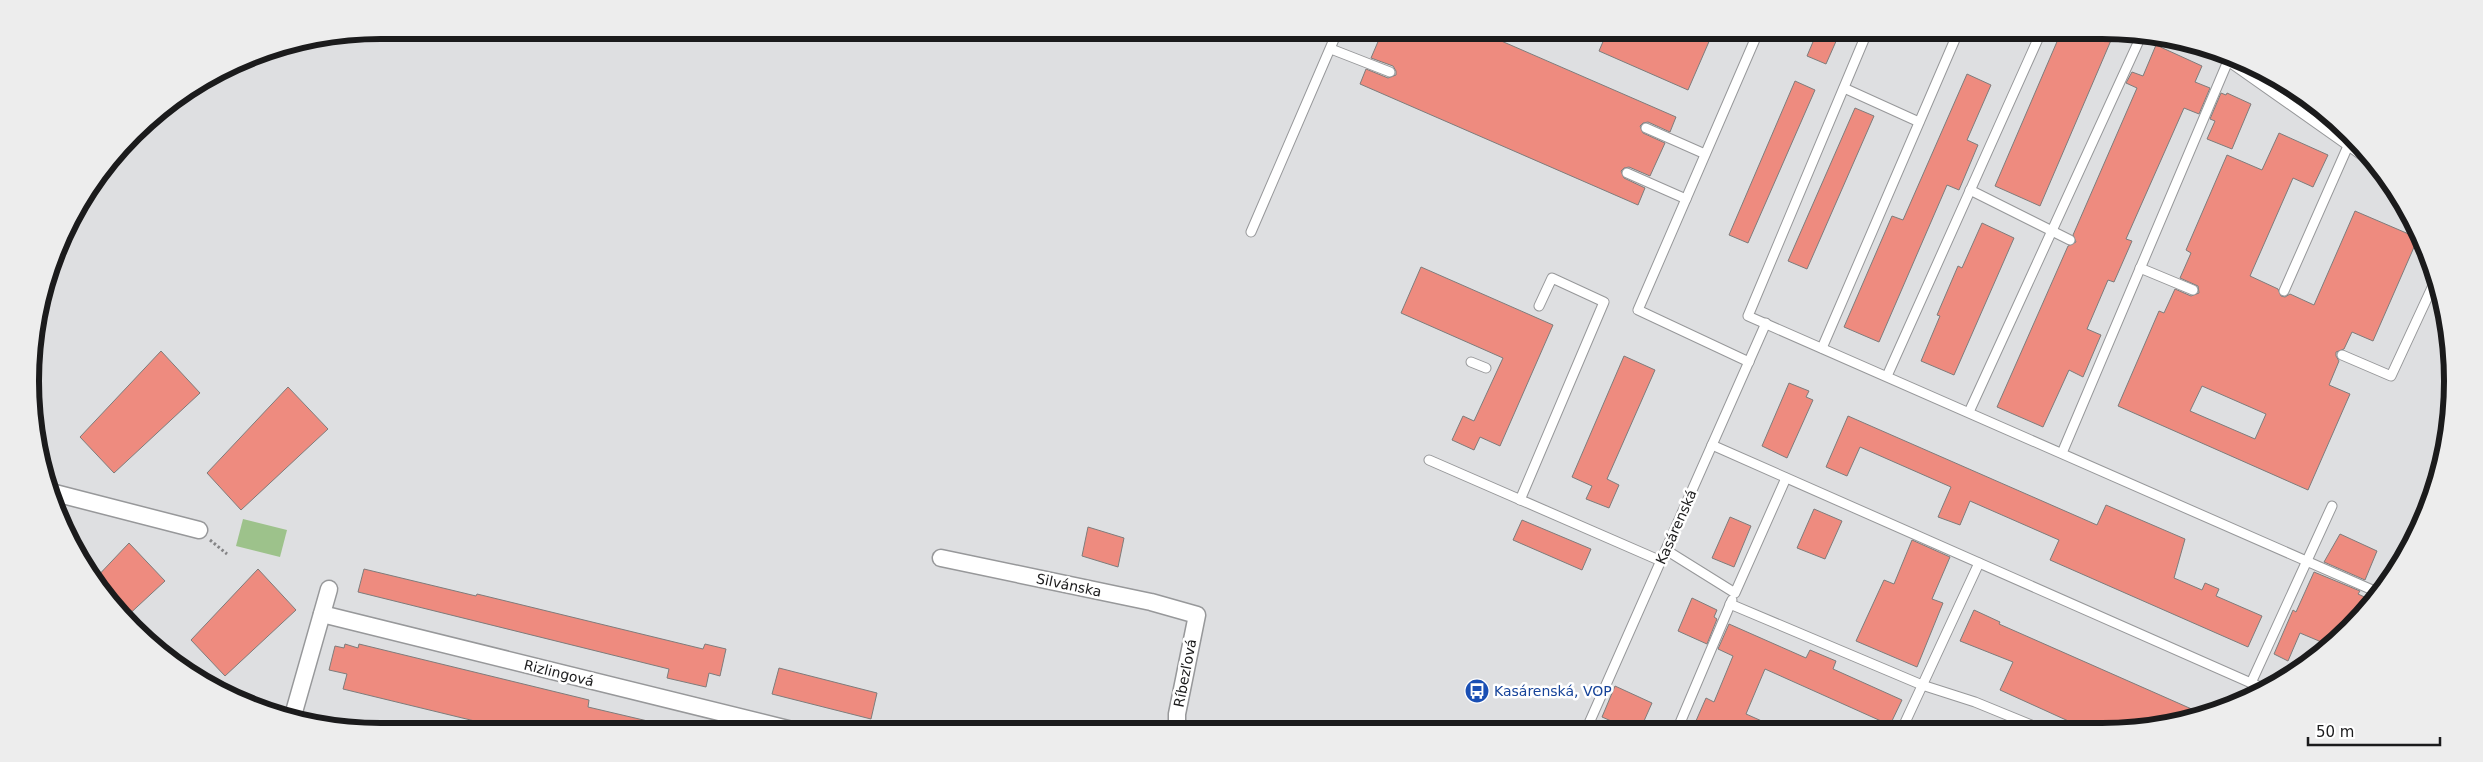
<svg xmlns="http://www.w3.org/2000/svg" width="2483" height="762" font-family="'DejaVu Sans',sans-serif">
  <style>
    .park { fill: #9dc28b }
    .building { fill: #ee8b7f; stroke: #7e7c7b; fill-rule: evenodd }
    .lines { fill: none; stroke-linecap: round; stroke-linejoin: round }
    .lane-casing { stroke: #97989a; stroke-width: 11 }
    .street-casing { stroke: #97989a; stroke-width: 19 }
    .path { stroke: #848486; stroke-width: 3; stroke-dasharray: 2.5 2.5; stroke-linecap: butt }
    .lane { stroke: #fff; stroke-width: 9 }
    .street { stroke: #fff; stroke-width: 16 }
    .labels { text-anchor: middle; stroke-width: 5; stroke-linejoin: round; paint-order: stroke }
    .street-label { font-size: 14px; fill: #1b1b1c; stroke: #fff }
    .transit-label { font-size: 14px; fill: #164399; stroke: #fff; text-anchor: start }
    .rim { fill: none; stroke: #1b1b1c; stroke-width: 6 }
  </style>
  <rect width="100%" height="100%" fill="#dedfe1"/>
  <polygon class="park" points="243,519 287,530 280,557 236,546"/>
  <g class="building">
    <polygon points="1383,30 1397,30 1407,34 1409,30 1476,30 1676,117 1670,132 1648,122 1643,123 1640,126 1643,133 1665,143 1650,176 1629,167 1624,168 1621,171 1624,178 1645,188 1638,205 1360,84 1366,69 1388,78 1396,75 1396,71 1393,66 1371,58"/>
    <polygon points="1608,30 1714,30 1688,90 1599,51"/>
    <polygon points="1818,30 1841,30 1826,64 1807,56"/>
    <polygon points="2062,30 2115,31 2040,206 1995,186"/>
    <polygon points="2156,45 2202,66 2195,82 2210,88 2199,114 2184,108 2126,239 2132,241 2114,282 2108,280 2087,329 2101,335 2083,377 2069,370 2043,427 1997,407 2068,246 2076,242 2073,235 2137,88 2126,83 2132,72 2143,76"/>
    <polygon points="1967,74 1991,85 1967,140 1978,145 1959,190 1947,185 1879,342 1844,327 1892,216 1903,220"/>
    <polygon points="1795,81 1815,90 1748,243 1729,235"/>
    <polygon points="2221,93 2226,95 2227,93 2251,104 2232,149 2207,139 2215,121 2210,119"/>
    <polygon points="1855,108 1874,116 1807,269 1788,261"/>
    <path d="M2279,133L2328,155L2313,187L2293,178L2250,276L2278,289L2281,296L2285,297L2290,294L2314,305L2355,211L2418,238L2373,341L2352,332L2344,349L2336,352V356L2339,361L2329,385L2350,394L2308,490L2118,406L2159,311L2164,313L2175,289L2191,296L2199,293L2198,286L2180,278L2191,253L2186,250L2227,155L2262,170ZM2202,386L2266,414L2255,439L2190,411Z"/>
    <polygon points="1982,223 2014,238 1954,375 1921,361 1940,316 1937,315 1958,266 1962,268"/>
    <polygon points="1421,267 1553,325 1500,446 1480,437 1474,450 1452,440 1463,416 1474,421 1503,358 1401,313"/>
    <polygon points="161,351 200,393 114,473 80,437"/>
    <polygon points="1624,356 1655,370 1607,479 1619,485 1609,508 1586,499 1592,486 1572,477"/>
    <polygon points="1789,383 1809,391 1806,397 1813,400 1787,458 1762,446"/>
    <polygon points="288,387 328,429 241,510 207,473"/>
    <polygon points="1848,416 2097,525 2106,505 2185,539 2174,578 2202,590 2205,583 2219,589 2216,596 2262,616 2248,647 2050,560 2059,540 1970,501 1960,525 1938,517 1951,487 1860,447 1847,476 1826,467"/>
    <polygon points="1814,509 1842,521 1825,559 1797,548"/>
    <polygon points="1730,517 1751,526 1734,567 1712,558"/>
    <polygon points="1522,520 1591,549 1582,570 1513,540"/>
    <polygon points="1088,527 1124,538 1118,567 1082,556"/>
    <polygon points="2340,534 2377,551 2365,580 2324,562"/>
    <polygon points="1912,540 1950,557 1932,599 1943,603 1917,667 1856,641 1884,580 1894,584"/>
    <polygon points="129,543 165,581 124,619 93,581"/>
    <polygon points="258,569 296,610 225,676 191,640"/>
    <polygon points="364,569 476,596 477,594 703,649 705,644 726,649 720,676 709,673 706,687 667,678 669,669 358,592"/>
    <polygon points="2314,572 2360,591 2358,594 2371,600 2331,646 2300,633 2288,661 2274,654 2293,610 2296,612"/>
    <polygon points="1692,598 1717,610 1714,617 1717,619 1707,644 1678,631"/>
    <polygon points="1974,610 2000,622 1999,624 2203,714 2148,729 2086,729 2000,690 2013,662 1960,641"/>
    <polygon points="1729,624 1806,658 1810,650 1836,661 1833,669 1902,700 1890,725 1765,669 1746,714 1782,730 1692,730 1706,698 1714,702 1733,656 1718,649"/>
    <polygon points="345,644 358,648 359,644 589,700 588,707 669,726 668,732 520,732 343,689 347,674 329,670 335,646 344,648"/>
    <polygon points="779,668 877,693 871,719 772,694"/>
    <polygon points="1615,686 1652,703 1640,730 1632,730 1602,717"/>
  </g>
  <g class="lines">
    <defs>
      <g id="lane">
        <polyline points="1868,30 1748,316 2377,592"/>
        <polyline points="1331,49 1390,72"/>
        <polyline points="2211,49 2377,166"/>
        <polyline points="1844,88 1919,122"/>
        <polyline points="1646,128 1705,154"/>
        <polyline points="1627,173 1686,199"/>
        <polyline points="1970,190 2070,240"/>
        <polyline points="1251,232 1338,30"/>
        <polyline points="2140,268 2193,290"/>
        <polyline points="2284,291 2348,146"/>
        <polyline points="1822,348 1959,30"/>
        <polyline points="2342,355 2391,376 2436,279"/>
        <polyline points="1471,362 1486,368"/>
        <polyline points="1749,362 1638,310 1756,37 1755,30"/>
        <polyline points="1887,376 2042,30"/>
        <polyline points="1969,412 2142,34"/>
        <polyline points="1712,445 2251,683 2332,506"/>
        <polyline points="2062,453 2228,61"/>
        <polyline points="1429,460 1661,561"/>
        <polyline points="1520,500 1604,302 1552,278 1539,306"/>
        <polyline points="1666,550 1735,593 1786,478"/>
        <polyline points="1730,604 1922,685 1975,702 2041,729"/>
        <polyline points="2251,683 2258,686 2255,694"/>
        <polyline points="1902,729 1979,563"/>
        <polyline points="1586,730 1766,323"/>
        <polyline points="1677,730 1732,600"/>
      </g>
      <g id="street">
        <polyline points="51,492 199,530"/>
        <polyline points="941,558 1151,602 1197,615 1177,714 1177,731"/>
        <polyline points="322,614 796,731"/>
        <polyline points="292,719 329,589"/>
      </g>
    </defs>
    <use href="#lane" class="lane-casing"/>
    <use href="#street" class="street-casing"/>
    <polyline class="path" points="210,540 227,554"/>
    <use href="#lane" class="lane"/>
    <use href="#street" class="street"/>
  </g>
  <defs>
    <symbol id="bus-disc" viewBox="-11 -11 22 22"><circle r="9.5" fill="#1a4fb4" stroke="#fff"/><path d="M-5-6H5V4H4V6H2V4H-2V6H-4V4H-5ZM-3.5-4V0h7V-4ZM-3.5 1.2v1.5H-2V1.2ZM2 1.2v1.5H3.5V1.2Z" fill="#fff"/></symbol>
  </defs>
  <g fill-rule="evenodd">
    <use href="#bus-disc" x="1463" y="677" width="28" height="28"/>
  </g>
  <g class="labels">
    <g class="street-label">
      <text transform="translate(1676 527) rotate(-66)" y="5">Kasárenská</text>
      <text transform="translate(1069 585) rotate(12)" y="5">Silvánska</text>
      <text transform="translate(559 673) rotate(14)" y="5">Rizlingová</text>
      <text transform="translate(1185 673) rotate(-79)" y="5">Ríbezľová</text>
    </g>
    <g class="transit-label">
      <text x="1494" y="696">Kasárenská, VOP</text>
    </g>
  </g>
  <path d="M0 0H2483V762H0ZM381 39H2102A342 342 0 0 1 2444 381V381A342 342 0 0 1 2102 723H381A342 342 0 0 1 39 381V381A342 342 0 0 1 381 39Z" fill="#ededed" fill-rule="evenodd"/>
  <path class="rim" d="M381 39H2102A342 342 0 0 1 2444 381V381A342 342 0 0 1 2102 723H381A342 342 0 0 1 39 381V381A342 342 0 0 1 381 39Z"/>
  <path d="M2308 737v8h132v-8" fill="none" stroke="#1b1b1c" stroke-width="2.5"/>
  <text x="2316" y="737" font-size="15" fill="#1b1b1c" stroke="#ffffff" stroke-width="4" paint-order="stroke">50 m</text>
</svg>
